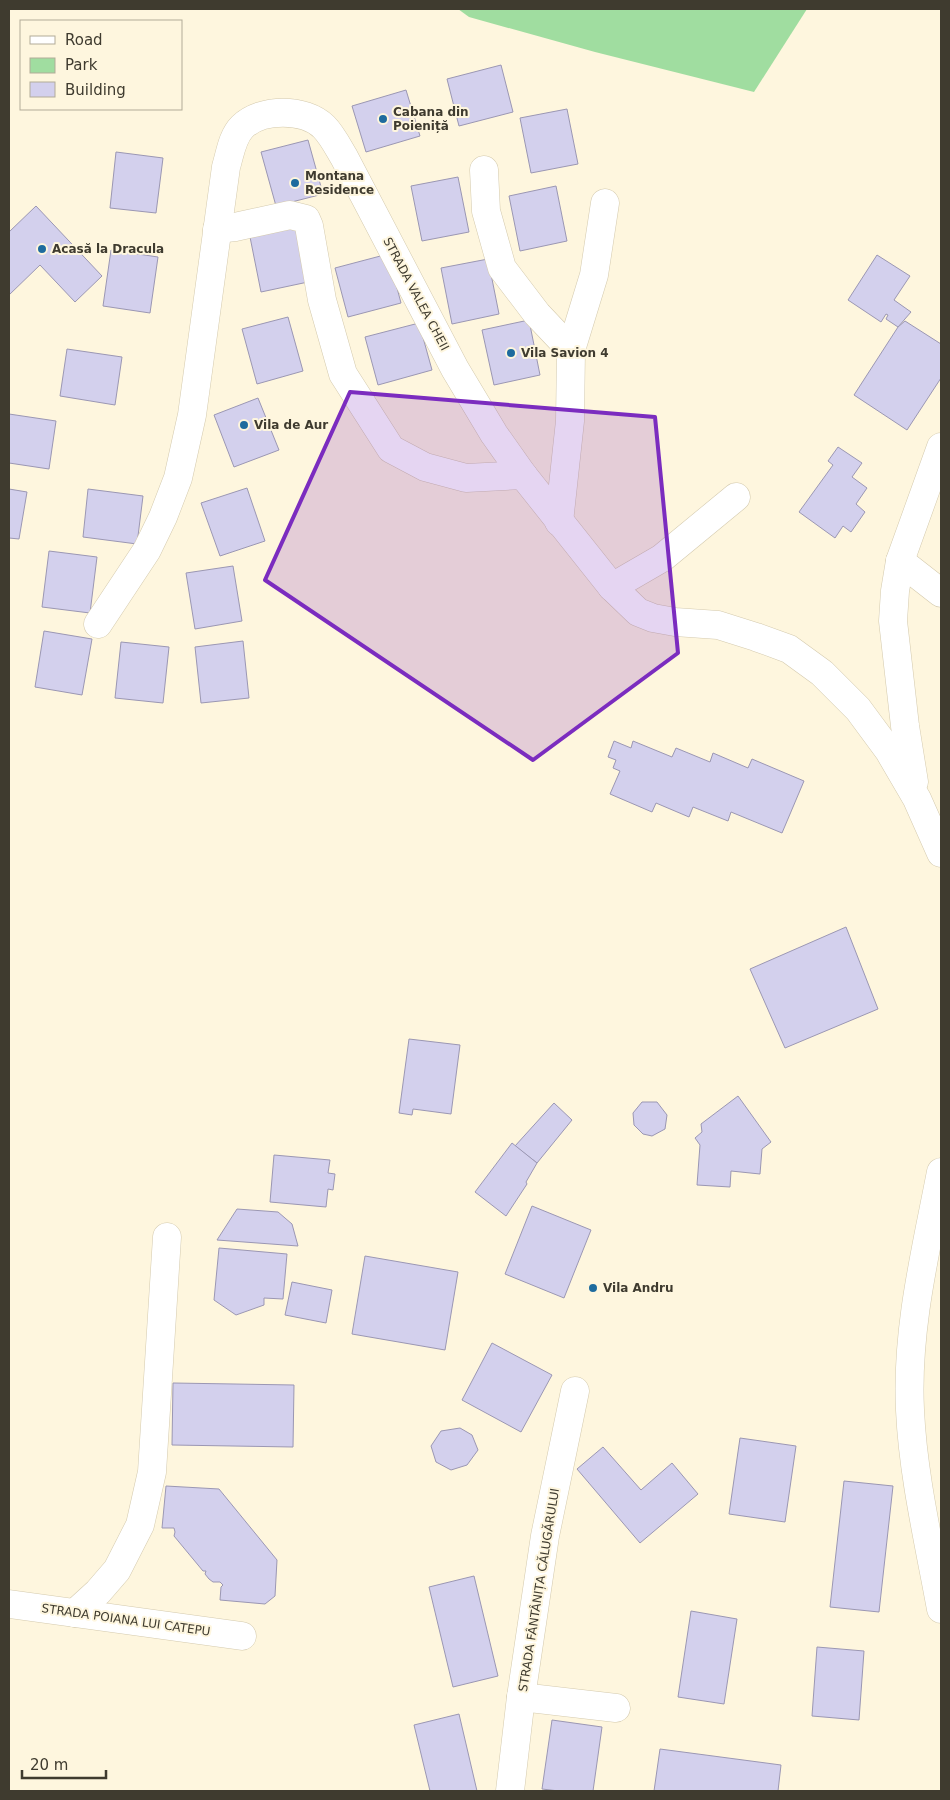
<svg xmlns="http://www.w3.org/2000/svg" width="950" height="1800" font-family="'DejaVu Sans',sans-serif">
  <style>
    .green { fill: #a0dda0 }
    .building { fill: #d3d0ed; stroke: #9b97b3 }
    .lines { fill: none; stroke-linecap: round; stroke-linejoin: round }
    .minor-casing { stroke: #d4caae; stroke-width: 29 }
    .minor { stroke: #fff; stroke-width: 28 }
    .marked { fill: #7b2cbf; fill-opacity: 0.2; stroke: #7b2cbf; stroke-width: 4; stroke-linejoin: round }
    .poi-dot { fill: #1e6b9e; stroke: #fef6de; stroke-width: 2 }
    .labels { text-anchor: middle; stroke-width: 4; stroke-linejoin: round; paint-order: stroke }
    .poi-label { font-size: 12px; font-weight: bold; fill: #3f3b2f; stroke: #fef6de; text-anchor: start }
    .street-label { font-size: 12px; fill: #3f3b2f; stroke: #fef6de }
  </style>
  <rect width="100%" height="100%" fill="#fef6de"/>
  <polygon class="green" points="458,9 807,9 754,92 595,52 469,17"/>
  <g class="building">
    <polygon points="501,65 513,112 459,126 447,79"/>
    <polygon points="406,90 420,136 366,152 352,106"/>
    <polygon points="567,109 578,164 531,173 520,118"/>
    <polygon points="308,140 323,194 276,206 261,152"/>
    <polygon points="116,152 163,158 156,213 110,208"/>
    <polygon points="458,177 469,232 422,241 411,186"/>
    <polygon points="556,186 567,241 520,251 509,196"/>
    <polygon points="36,206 102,276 75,302 40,265 9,295 9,232"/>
    <polygon points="297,227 308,282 261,292 250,237"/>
    <polygon points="111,250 158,257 150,313 103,306"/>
    <polygon points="388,254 401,303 348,317 335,268"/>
    <polygon points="877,255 910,276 894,300 911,312 898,327 886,319 888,315 886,314 881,322 848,300"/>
    <polygon points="488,259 499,314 452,324 441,268"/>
    <polygon points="288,317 303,371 257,384 242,329"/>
    <polygon points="529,320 540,375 494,385 482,330"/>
    <polygon points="905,321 941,344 941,378 907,430 854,395 898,327"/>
    <polygon points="419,323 432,370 378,385 365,337"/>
    <polygon points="67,349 122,357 115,405 60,396"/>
    <polygon points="258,398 279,450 234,467 214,415"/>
    <polygon points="9,414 56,421 49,469 9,463"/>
    <polygon points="838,447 862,463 852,477 867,488 856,504 865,512 851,532 843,526 835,538 799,512 833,465 828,461"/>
    <polygon points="247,488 265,541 220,556 201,503"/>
    <polygon points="9,489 27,492 19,539 9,538"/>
    <polygon points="88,489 143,496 137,544 83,537"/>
    <polygon points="49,551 97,557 90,613 42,607"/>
    <polygon points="233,566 242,621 195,629 186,573"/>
    <polygon points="44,631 92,639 82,695 35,687"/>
    <polygon points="243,641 249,698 201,703 195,647"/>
    <polygon points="121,642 169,647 163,703 115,698"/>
    <polygon points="614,741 631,748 633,741 672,757 676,748 710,762 713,753 748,768 752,759 804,781 782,833 731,812 728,821 693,807 689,817 656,803 652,812 610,794 620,771 613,768 616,760 608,757"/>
    <polygon points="846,927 878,1009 785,1048 750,969"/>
    <polygon points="409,1039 460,1045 451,1114 413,1109 412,1115 399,1113"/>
    <polygon points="738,1096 771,1142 762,1149 760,1174 731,1171 730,1187 697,1185 700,1145 695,1138 702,1132 701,1124"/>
    <polygon points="642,1102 657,1102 667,1115 665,1129 652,1136 643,1134 634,1125 633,1113"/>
    <polygon points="554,1103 572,1120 537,1163 515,1146"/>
    <polygon points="512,1143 537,1163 526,1182 527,1184 506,1216 475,1192"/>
    <polygon points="274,1155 330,1160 328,1173 335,1174 333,1190 328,1189 326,1207 270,1202"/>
    <polygon points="532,1206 591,1230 564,1298 505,1274"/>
    <polygon points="237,1209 278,1212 292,1224 298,1246 217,1240"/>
    <polygon points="219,1248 287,1254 283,1299 264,1298 264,1305 236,1315 214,1300"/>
    <polygon points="365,1256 458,1272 445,1350 352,1334"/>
    <polygon points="292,1282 332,1290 326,1323 285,1315"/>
    <polygon points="492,1343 552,1375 521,1432 462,1400"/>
    <polygon points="173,1383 294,1385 293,1447 172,1445"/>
    <polygon points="460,1428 472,1435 478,1450 467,1465 451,1470 436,1462 431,1446 441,1431"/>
    <polygon points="740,1438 796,1446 785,1522 729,1514"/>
    <polygon points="603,1447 641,1490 672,1463 698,1494 640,1543 577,1469"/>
    <polygon points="844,1481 893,1486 879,1612 830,1607"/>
    <polygon points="166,1486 219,1489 277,1560 275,1596 265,1604 220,1600 221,1587 223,1585 220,1582 213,1582 209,1579 205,1574 206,1571 203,1571 174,1536 175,1532 174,1528 162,1528"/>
    <polygon points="474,1576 498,1676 453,1687 429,1587"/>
    <polygon points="691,1611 737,1619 724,1704 678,1697"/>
    <polygon points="817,1647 864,1651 859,1720 812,1716"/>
    <polygon points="459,1714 477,1791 430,1791 414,1725"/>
    <polygon points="552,1720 602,1727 593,1791 559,1791 542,1789"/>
    <polygon points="660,1749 781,1765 778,1791 654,1791"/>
  </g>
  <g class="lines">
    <defs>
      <g id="minor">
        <polyline points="484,170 486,211 502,268 537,314 571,350"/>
        <polyline points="217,229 235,227 290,215 306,219 309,226 322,300 343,374 391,449 425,467 466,478 523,475"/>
        <polyline points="559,522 570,421 571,350 594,275 605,203"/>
        <polyline points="900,561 941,593"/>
        <polyline points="612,587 662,558 736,497"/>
        <path d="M98,624L147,550L163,517L178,478L192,415L226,167C230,154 232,137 242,127C261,108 305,108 324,127C332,135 338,147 344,157L455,369L494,434L523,475L612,587L638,612L653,618L675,622L718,625L756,637L789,649L822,673L858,709L889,751L917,799L941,853"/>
        <polyline points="914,782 905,726 893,621 895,591 900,561 941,447"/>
        <path d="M941,1172C926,1250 906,1329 910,1410C913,1476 929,1543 941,1609"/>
        <polyline points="9,1604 242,1636"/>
        <polyline points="75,1613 98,1592 117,1570 140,1525 152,1472 167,1237"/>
        <polyline points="521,1697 616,1708"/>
        <polyline points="510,1791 521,1697 545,1536 575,1391"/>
      </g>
    </defs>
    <use href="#minor" class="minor-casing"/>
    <use href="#minor" class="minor"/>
  </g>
  <path class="marked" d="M350,392L655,417L678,653L533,760L265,580Z"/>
  <g class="poi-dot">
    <circle cx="383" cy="119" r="5"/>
    <circle cx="295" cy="183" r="5"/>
    <circle cx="42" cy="249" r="5"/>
    <circle cx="511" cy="353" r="5"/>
    <circle cx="244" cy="425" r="5"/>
    <circle cx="593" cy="1288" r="5"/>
  </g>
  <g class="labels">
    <g class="poi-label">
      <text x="393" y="116">Cabana din<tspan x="393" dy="14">Poieniță</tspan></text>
      <text x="305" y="180">Montana<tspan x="305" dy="14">Residence</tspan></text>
      <text x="52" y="253">Acasă la Dracula</text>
      <text x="521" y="357">Vila Savion 4</text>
      <text x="254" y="429">Vila de Aur</text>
      <text x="603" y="1292">Vila Andru</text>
    </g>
    <g class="street-label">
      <text transform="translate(416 294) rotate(62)" y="4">STRADA VALEA CHEII</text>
      <text transform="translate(539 1590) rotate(-81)" y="4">STRADA FÂNTÂNIȚA CĂLUGĂRULUI</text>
      <text transform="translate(126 1620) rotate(8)" y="4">STRADA POIANA LUI CATEPU</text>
    </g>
  </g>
  <rect width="950" height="1800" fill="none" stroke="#3f3b2f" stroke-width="20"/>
  <rect x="20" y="20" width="162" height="90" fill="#fef6de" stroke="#b2ab98"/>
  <rect x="30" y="36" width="25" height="8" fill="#ffffff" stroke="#b2ab98"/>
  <text x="65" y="45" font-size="15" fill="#3f3b2f">Road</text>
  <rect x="30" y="58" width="25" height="15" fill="#a0dda0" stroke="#b2ab98"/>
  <text x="65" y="70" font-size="15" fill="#3f3b2f">Park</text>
  <rect x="30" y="82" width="25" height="15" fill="#d3d0ed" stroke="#b2ab98"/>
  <text x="65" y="95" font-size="15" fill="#3f3b2f">Building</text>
  <path d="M22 1770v8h84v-8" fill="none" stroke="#3f3b2f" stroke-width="2.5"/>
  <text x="30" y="1770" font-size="15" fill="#3f3b2f" stroke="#fef6de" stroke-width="4" paint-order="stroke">20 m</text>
</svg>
